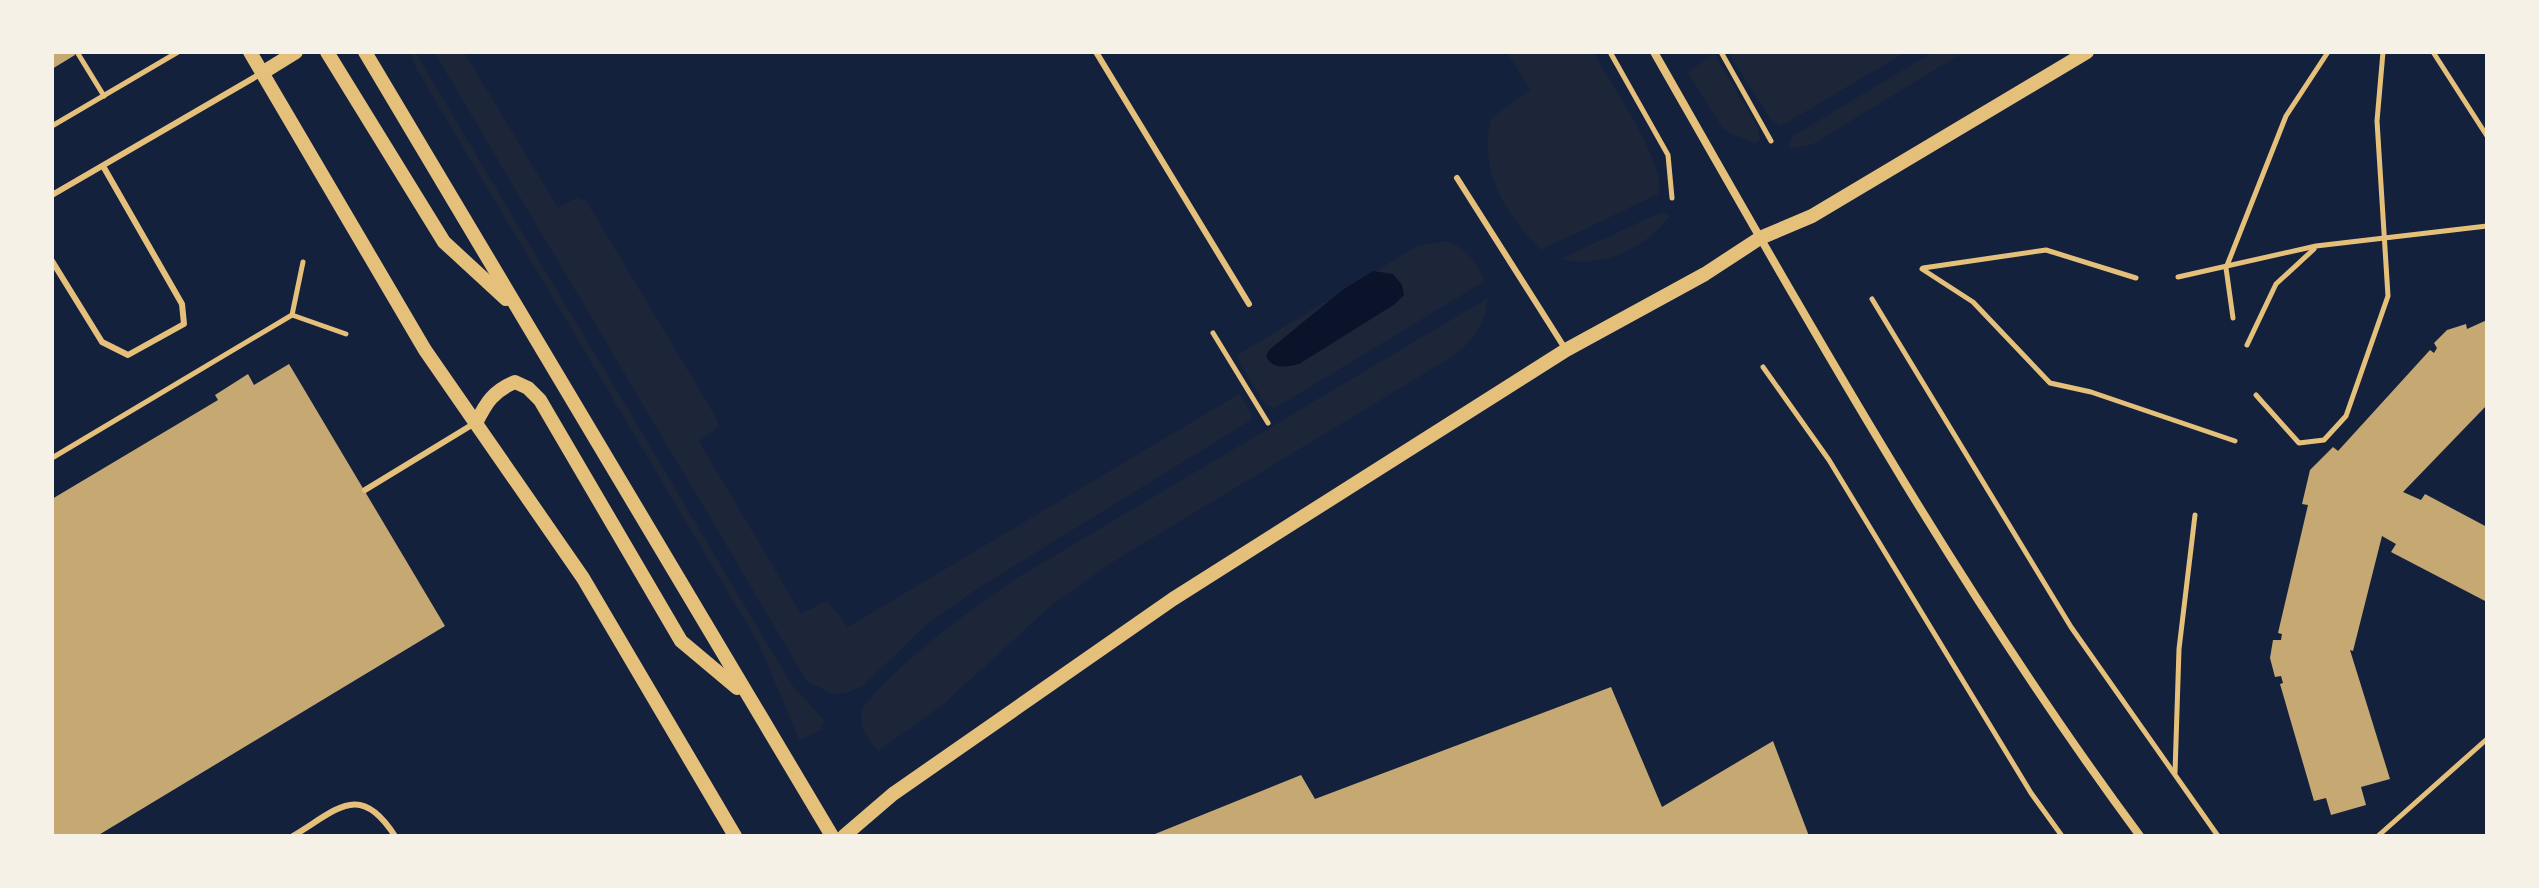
<svg xmlns="http://www.w3.org/2000/svg" width="2539" height="888" font-family="'Public Sans',sans-serif">
  <style>
    .green { fill: #1d2539 }
    .water { fill: #0b132b }
    .building { fill: #c6a872 }
    .lines { fill: none; stroke-linecap: round; stroke-linejoin: round }
    .path { stroke: #e5c07b; stroke-width: 5 }
    .service { stroke: #e5c07b; stroke-width: 6 }
    .minor { stroke: #e5c07b; stroke-width: 8 }
    .tertiary { stroke: #e5c07b; stroke-width: 14 }
  </style>
  <rect width="100%" height="100%" fill="#14213d"/>
  <g class="green">
    <polygon points="410,52 415,52 792,685 824,720 821,730 799,740 760,646 416,68"/>
    <polygon points="434,52 464,52 558,208 576,198 586,201 718,421 719,427 699,441 801,614 827,601 848,627 1239,394 1251,413 1251,420 972,592 925,626 863,686 847,693 833,694 807,681 779,634"/>
    <path d="M1507,52H1593C1608,78 1670,169 1658,194L1541,250C1505,214 1478,170 1491,119L1530,90Z"/>
    <polygon points="1728,52 1906,52 1781,126 1771,120"/>
    <polygon points="1933,52 1964,52 1813,144 1788,149 1793,136"/>
    <polygon points="1714,53 1758,128 1760,139 1755,144 1724,130 1688,73"/>
    <path d="M1662,212L1670,216C1642,251 1604,268 1560,259Z"/>
    <path d="M1447,241C1467,249 1476,261 1485,281L1280,405L1274,408L1265,404L1236,356L1417,246Z"/>
    <path d="M1488,298C1485,323 1474,339 1455,355L1111,563L1052,605L940,707L878,751C866,736 857,726 863,707C907,655 961,617 1017,578Z"/>
  </g>
  <path class="water" d="M1373,271L1393,274L1402,285L1404,295L1395,304L1299,364C1286,367 1274,370 1266,357L1269,350L1341,291Z"/>
  <g class="building">
    <polygon points="52,52 74,52 75,55 52,69"/>
    <polygon points="2487,320 2487,405 2403,492 2421,500 2425,494 2487,527 2487,602 2391,552 2396,544 2382,536 2353,651 2350,650 2390,779 2361,787 2366,805 2331,815 2326,798 2314,801 2280,684 2283,683 2281,676 2275,677 2270,658 2273,640 2281,640 2282,634 2278,633 2308,505 2302,504 2310,470 2333,447 2338,451 2430,350 2434,353 2437,348 2434,343 2447,330 2466,324 2467,329"/>
    <polygon points="289,364 445,626 97,836 52,836 52,499 218,400 215,395 248,374 254,385"/>
    <polygon points="1611,687 1662,807 1773,741 1809,836 1150,836 1301,775 1315,799"/>
  </g>
  <g class="lines">
    <g class="path">
      <polyline points="77,52 104,96"/>
      <polyline points="1610,52 1668,155 1672,198"/>
      <polyline points="1721,52 1771,141"/>
      <polyline points="2433,52 2487,136"/>
      <polyline points="52,126 178,52"/>
      <polyline points="1923,268 2046,250 2136,278"/>
      <polyline points="1922,269 1973,302 2050,383 2091,392 2235,441"/>
      <polyline points="2178,277 2316,246 2487,226"/>
      <polyline points="1872,299 2071,627 2218,836"/>
      <polyline points="292,315 346,334"/>
      <polyline points="2233,318 2226,268 2286,116 2328,52"/>
      <polyline points="1213,333 1268,423"/>
      <polyline points="2247,345 2276,284 2314,249"/>
      <polyline points="1763,367 1829,460 2031,793 2062,836"/>
      <polyline points="2256,395 2299,443 2324,440 2346,416 2388,296 2377,121 2383,52"/>
      <polyline points="52,458 292,315 303,262"/>
      <polyline points="2175,773 2179,649 2195,515"/>
      <polyline points="2378,836 2487,739"/>
    </g>
    <g class="service">
      <polyline points="1096,52 1249,304"/>
      <polyline points="1457,178 1566,350"/>
      <polyline points="52,195 262,73"/>
      <polyline points="52,261 102,342 128,355 184,324 182,304 103,166"/>
      <polyline points="365,490 475,423"/>
      <path d="M293,836C338,809 360,781 395,836"/>
    </g>
    <path class="minor" d="M1654,52C1806,318 1957,589 2140,836"/>
    <g class="tertiary">
      <polyline points="250,52 425,350 583,578 735,836"/>
      <polyline points="327,52 444,242 506,299"/>
      <polyline points="365,52 832,836"/>
      <polyline points="262,73 296,52"/>
      <path d="M476,423C486,403 493,391 515,382L528,388L540,400L681,641L737,688"/>
      <polyline points="844,836 893,794 1173,599 1566,350 1705,274 1760,238 1812,216 2087,52"/>
    </g>
  </g>
  <rect width="2539" height="888" fill="none" stroke="#f6f1e7" stroke-width="108"/>
</svg>
